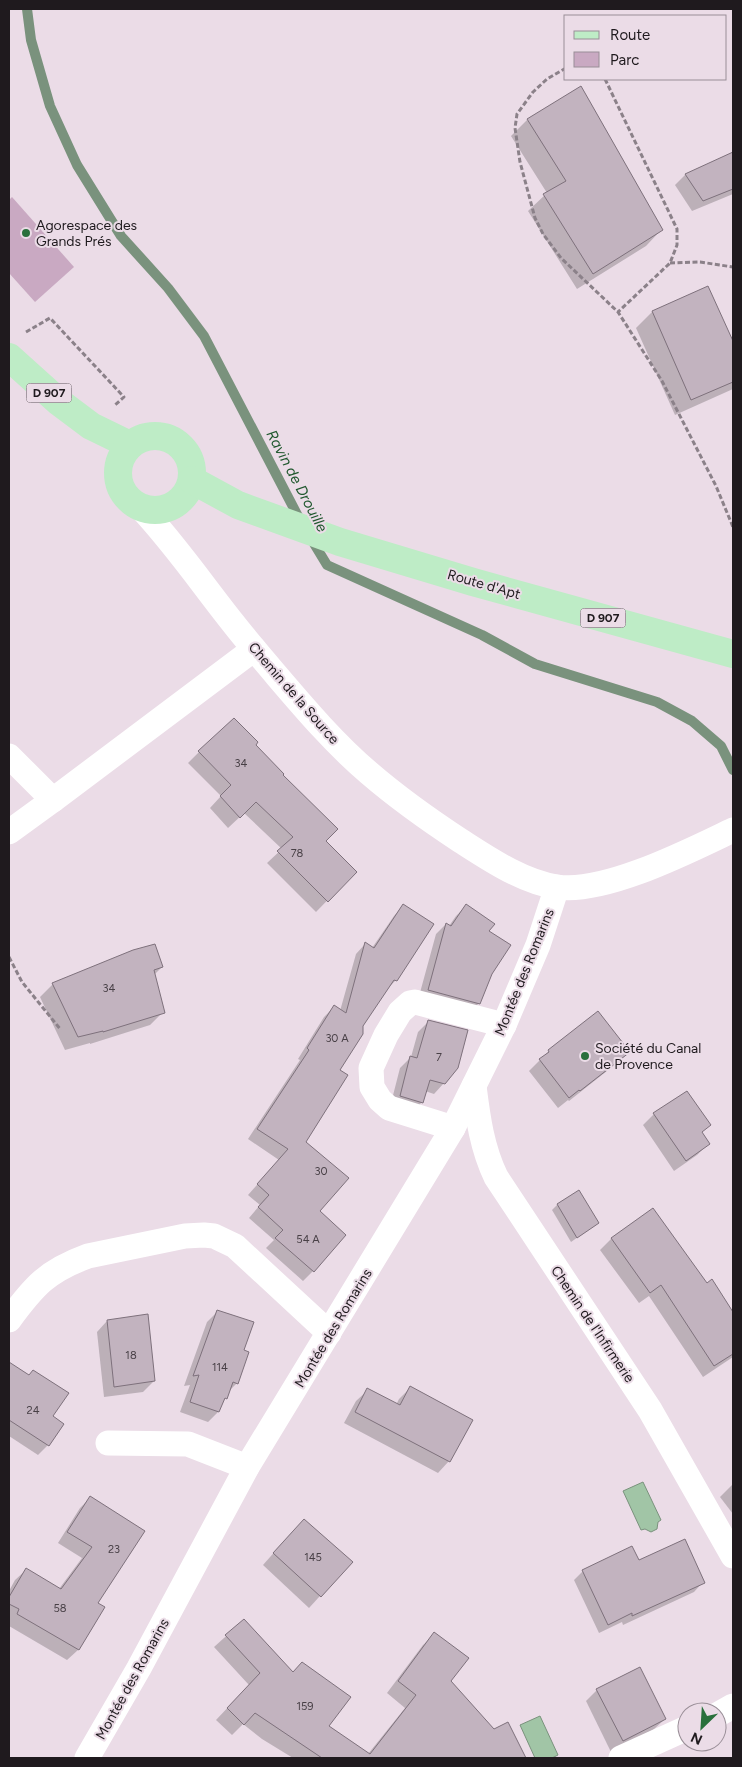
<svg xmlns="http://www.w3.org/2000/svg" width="742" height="1767" font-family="Figtree,sans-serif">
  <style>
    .green { fill: #c9a9c2 }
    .water { fill: #a1c5a6; stroke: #7a927d }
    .shadow { fill: #0003 }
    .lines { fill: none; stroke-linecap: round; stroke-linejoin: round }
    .stream { stroke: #7a927d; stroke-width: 10 }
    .building { fill: #c2b3bf; stroke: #7e717c }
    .path { stroke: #8b8189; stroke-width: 3; stroke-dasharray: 5 2.5; stroke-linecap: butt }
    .street { stroke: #fff; stroke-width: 25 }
    .primary { stroke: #beecc6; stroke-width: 28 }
    .poi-dot { fill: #29703c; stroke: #ebdce7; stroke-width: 2 }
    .labels { text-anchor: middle; stroke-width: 4; stroke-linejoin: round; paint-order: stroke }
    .number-label { font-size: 11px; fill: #484046 }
    .shield { fill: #ebdce7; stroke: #5c545a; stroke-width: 1 }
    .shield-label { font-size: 12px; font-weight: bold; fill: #1f1a1e }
    .poi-label { font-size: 14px; fill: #1f1a1e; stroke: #ebdce7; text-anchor: start }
    .street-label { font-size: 14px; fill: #1f1a1e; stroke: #ebdce7 }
    .water-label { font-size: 15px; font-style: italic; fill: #21582f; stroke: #ebdce7 }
  </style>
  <rect width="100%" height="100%" fill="#ebdce7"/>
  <polygon class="green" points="12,197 74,267 35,302 9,273 9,200"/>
  <g class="water">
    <polygon points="643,1482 661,1520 658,1522 657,1529 651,1532 645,1529 641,1530 623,1491"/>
    <polygon points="540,1716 558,1755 552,1758 535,1758 520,1725"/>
  </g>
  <g class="shadow">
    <polygon points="527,120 662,229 646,246 577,289 528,211 547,193 511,136"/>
    <polygon points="733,154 733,194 692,211 675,185 685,175"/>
    <polygon points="708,288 733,344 733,389 675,415 636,328 652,312"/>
    <polygon points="255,745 325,841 355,872 316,912 267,863 282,849 244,813 228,828 210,808 221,796 188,763 199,752"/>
    <polygon points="403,906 396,980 386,990 362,1026 304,1142 319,1211 313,1271 303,1281 266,1248 274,1240 249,1218 260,1205 248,1195 279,1160 248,1139 300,1060 298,1059 324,1017 334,1007 340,1011 356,954 365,944 372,948 394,916"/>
    <polygon points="466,906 487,931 491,974 479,1003 469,1014 418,1000 436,934 446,924 449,926 456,916"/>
    <polygon points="162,967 154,975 163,1012 150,1025 90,1044 90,1043 65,1050 40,997 53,984"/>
    <polygon points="428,1022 444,1083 434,1094 425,1091 422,1102 412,1112 390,1107 400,1068 411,1057 418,1032"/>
    <polygon points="549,1051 629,1052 617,1063 569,1101 568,1100 558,1108 529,1071"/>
    <polygon points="687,1092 709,1125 701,1133 708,1144 697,1155 674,1171 643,1125 654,1114"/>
    <polygon points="578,1192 598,1223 571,1242 552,1210 557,1205"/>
    <polygon points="652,1210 707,1284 712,1281 733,1314 733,1357 703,1377 649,1296 639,1303 600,1250 611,1239"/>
    <polygon points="218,1311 243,1350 237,1383 228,1392 218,1412 208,1422 180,1412 190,1385 184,1386 207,1322"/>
    <polygon points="107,1321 154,1381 143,1392 104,1397 97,1332"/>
    <polygon points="12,1366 52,1416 48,1445 38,1455 9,1436 9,1369"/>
    <polygon points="410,1388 449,1461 438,1473 344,1423 356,1401 368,1390 396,1405 399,1399"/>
    <polygon points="733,1484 733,1514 720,1497"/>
    <polygon points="90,1498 96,1603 103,1608 78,1650 67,1660 9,1626 9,1591 15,1580 26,1570 59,1589 82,1558 58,1543 80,1508"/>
    <polygon points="293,1531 351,1562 309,1608 263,1565"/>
    <polygon points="638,1562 703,1582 694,1592 623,1625 622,1622 599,1633 574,1580 583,1571"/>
    <polygon points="244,1620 328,1726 368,1754 405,1708 387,1693 423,1645 435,1634 449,1681 493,1730 507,1723 525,1758 293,1758 262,1739 243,1724 232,1735 216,1720 249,1685 214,1647"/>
    <polygon points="597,1690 665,1719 653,1730 611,1752 586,1701"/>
  </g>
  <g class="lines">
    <g class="stream">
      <polyline points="27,9 31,40 50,106 77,165 121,236 168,288 204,336 301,522"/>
      <polyline points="310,537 327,565 482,635 535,664 657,702 692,721 721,746 733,770"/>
    </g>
  </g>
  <g class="building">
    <polygon points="581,86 663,230 593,274 543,194 566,181 527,119"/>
    <polygon points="733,152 733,189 703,201 685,174"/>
    <polygon points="708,286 733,341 733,382 691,400 652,311"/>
    <polygon points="234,718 258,742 256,745 284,774 283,775 338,829 326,841 357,872 328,902 277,851 293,837 256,802 240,818 220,796 231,785 198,751"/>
    <polygon points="403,904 434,924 397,981 394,980 363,1026 363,1034 340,1070 348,1075 306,1142 349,1178 320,1211 346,1235 314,1272 275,1238 283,1230 258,1207 269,1195 257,1184 288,1149 257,1129 309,1050 307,1048 334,1005 346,1013 365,942 374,948"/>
    <polygon points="466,904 495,924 489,931 511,945 492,974 480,1004 428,990 446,923 451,926"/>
    <polygon points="155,944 163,967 154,970 165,1013 103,1032 103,1031 78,1037 52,983 133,950"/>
    <polygon points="598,1011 630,1052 580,1091 579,1090 569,1098 539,1059 549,1052 548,1050"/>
    <polygon points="428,1020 468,1030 458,1068 445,1084 430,1080 423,1103 400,1096 410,1056 417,1058"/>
    <polygon points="687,1091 711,1125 702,1132 710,1144 686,1161 653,1113"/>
    <polygon points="579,1190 599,1223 577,1238 557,1204"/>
    <polygon points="653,1208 707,1283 712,1279 733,1312 733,1354 714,1366 661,1285 650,1293 611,1238"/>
    <polygon points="217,1310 254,1322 244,1350 249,1352 238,1384 233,1382 227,1399 225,1398 219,1412 190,1402 199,1375 193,1376"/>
    <polygon points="148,1314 155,1381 114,1387 107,1320"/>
    <polygon points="9,1362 29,1375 33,1370 69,1393 53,1416 64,1424 49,1446 9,1420"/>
    <polygon points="410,1386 473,1420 450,1462 355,1412 367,1388 400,1405"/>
    <polygon points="90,1496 145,1531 98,1603 105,1607 79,1650 17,1614 19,1609 9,1604 9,1597 26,1568 61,1589 92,1547 67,1532"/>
    <polygon points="304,1519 353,1562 321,1597 273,1553"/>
    <polygon points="685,1539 705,1583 632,1616 632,1613 608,1625 582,1570 632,1546 639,1560"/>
    <polygon points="244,1619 293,1672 302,1662 351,1697 329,1726 370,1754 416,1695 398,1681 434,1632 469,1658 451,1681 494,1729 508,1722 526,1758 322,1758 255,1713 244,1725 227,1708 260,1673 225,1635"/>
    <polygon points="640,1667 666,1719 623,1741 596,1689"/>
  </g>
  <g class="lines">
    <g class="path">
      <polyline points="566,68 547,79 533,92 517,114 515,128 520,162 535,218 543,234 561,258 618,312 662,381 716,486 733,527"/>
      <polyline points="605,79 677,229 677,245 670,263 618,312"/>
      <polyline points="670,263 700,262 733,267"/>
      <polyline points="26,332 50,318 124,397 115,405"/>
      <polyline points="9,957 22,982 61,1030"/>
    </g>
    <g class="street">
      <path d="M140,507C174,543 202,584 233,623C247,641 262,658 277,676C306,710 335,744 369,773C398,798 429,820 461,841C489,859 523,882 557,887C605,894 689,851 733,830"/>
      <polyline points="9,756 53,800 9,832"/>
      <polyline points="53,800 254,649"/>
      <path d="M474,1086C478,1118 482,1148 496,1177L650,1410L733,1556"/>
      <polyline points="453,1128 389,1108 380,1100 372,1087 371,1068 386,1035 400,1012 410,1003 415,1002 504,1025"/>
      <path d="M9,1320C34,1286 47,1271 88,1256L185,1236L204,1235L214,1236L235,1246L329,1333"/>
      <polyline points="108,1443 188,1444 247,1467"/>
      <polyline points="717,1715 733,1706"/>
      <polyline points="87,1758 139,1668 247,1467 453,1128 504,1025 538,945 557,887"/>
      <polyline points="621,1758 687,1728"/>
    </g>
    <g class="primary">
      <polyline points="9,357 59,402 91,426 130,445"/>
      <circle cx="155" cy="473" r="37"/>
      <polyline points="192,480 238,505 340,542 473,582 733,654"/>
    </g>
  </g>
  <g class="poi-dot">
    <circle cx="26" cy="233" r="5"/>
    <circle cx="585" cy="1056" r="5"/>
  </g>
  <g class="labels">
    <g class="number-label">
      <text x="241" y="767">34</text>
      <text x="297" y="857">78</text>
      <text x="109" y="992">34</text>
      <text x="337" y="1042">30 A</text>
      <text x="439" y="1061">7</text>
      <text x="321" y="1175">30</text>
      <text x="308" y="1243">54 A</text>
      <text x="131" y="1359">18</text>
      <text x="220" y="1371">114</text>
      <text x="33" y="1414">24</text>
      <text x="114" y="1553">23</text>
      <text x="313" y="1561">145</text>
      <text x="60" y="1612">58</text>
      <text x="305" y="1710">159</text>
    </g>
    <g class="shield">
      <rect x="26.5" y="383.5" width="45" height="19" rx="4"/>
      <rect x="580.5" y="608.5" width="45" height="19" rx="4"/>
    </g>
    <g class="shield-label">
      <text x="49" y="397">D 907</text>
      <text x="603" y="622">D 907</text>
    </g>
    <g class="poi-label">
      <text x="36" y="230">Agorespace des<tspan x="36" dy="16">Grands Prés</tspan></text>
      <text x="595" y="1053">Société du Canal<tspan x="595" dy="16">de Provence</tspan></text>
    </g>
    <g class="street-label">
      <text transform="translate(484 584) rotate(16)" y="5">Route d'Apt</text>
      <text transform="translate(294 693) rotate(49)" y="5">Chemin de la Source</text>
      <text transform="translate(524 972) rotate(-68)" y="5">Montée des Romarins</text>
      <text transform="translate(593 1324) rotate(56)" y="5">Chemin de l'Infirmerie</text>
      <text transform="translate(333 1328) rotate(-59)" y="5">Montée des Romarins</text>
      <text transform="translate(132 1679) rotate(-61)" y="5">Montée des Romarins</text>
    </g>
    <g class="water-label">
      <text transform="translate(297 481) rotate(62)" y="5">Ravin de Drouille</text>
    </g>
  </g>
  <rect width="742" height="1767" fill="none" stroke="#1f1a1e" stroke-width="20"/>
  <rect x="564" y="15" width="162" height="65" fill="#ebdce7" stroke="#998e97"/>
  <rect x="574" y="31" width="25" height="8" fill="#beecc6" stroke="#998e97"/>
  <text x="610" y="40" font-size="15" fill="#1f1a1e">Route</text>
  <rect x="574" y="52" width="25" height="15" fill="#c9a9c2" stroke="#998e97"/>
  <text x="610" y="65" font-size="15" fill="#1f1a1e">Parc</text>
  <g transform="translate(702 1727) rotate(205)"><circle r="24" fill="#ebdce7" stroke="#998e97"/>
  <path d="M0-4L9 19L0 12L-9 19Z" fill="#29703c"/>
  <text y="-8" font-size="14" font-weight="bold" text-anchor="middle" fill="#1f1a1e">N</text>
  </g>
</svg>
